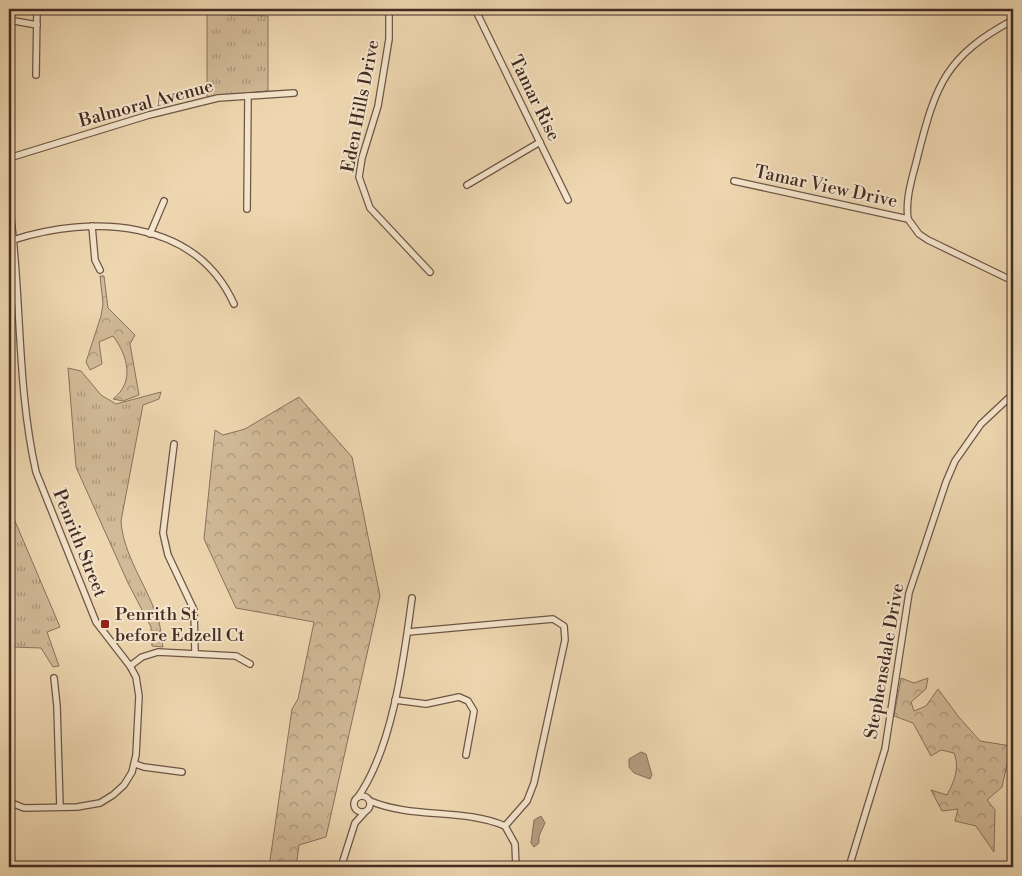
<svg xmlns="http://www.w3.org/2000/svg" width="1022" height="876" font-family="'Libre Bodoni',serif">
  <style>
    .forest { fill: url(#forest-crowns); stroke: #8a725e }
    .park { fill: url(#park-tufts); stroke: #8a725e }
    .water { fill: #b49d80; stroke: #876f5b }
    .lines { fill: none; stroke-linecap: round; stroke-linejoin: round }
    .minor-casing { stroke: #6e5646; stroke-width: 8 }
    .minor { stroke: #f4e5cc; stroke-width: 5.5 }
    .poi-dot { fill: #8f2418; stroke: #f4e5cc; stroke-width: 2 }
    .labels { text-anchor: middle; stroke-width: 4; stroke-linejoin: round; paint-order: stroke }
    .street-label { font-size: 18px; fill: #432b23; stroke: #f4e5cc }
    .poi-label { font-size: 18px; fill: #432b23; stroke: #f4e5cc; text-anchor: start }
  </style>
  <defs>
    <pattern id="forest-crowns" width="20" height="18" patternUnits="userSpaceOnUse" patternTransform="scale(1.25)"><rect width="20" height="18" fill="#d1ba98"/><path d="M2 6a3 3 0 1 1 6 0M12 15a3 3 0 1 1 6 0" fill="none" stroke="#ab977c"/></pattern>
    <pattern id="park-tufts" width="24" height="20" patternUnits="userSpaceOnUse" patternTransform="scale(1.25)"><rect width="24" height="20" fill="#d1ba98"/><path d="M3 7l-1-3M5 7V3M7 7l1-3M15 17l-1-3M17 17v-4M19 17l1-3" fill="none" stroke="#ab977c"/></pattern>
  </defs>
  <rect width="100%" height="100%" fill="#eed7b0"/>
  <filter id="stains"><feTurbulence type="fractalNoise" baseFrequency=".004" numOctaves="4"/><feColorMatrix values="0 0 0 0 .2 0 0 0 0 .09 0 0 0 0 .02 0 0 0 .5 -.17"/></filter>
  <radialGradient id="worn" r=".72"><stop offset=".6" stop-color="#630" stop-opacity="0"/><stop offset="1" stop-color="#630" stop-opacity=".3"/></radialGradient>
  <g class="forest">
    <path d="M100,276H104L108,308L135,335L130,344L139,395L123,401L113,399C135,382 128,356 113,336L99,342L102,364L90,370L86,362L101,316L103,304Z"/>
    <polygon points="299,397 352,457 380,596 326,837 299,845 296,867 269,867 292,709 298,699 314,622 236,608 204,539 215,430 223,435 245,429"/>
    <path d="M901,678L914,683L928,678L926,689L911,702L914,711L926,706L938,689L958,716L980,741L1011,746L1002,787L987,800L995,810L994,852L976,826L955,821L958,809L942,811L931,790L947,795C954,782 960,768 954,753L941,750L931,756L913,723L894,716Z"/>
  </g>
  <g class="park">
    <polygon points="207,11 227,15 268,16 268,91 207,97"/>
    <path d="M68,368L81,371L101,395L116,404L161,392L159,399L143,405L121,521C123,554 146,585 157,616C161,625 161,637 163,647L152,646L151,627L128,583L76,467Z"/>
    <polygon points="9,507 60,627 47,632 59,666 53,667 41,648 13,647 9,603"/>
  </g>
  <g class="water">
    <polygon points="641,752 646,754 652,775 650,779 634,773 629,767 629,759"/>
    <polygon points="541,816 545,823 539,836 539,843 534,847 531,843 534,820"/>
  </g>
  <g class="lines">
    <defs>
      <g id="minor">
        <polyline points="248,9 333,9"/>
        <polyline points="475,9 568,200"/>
        <polyline points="389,10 389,39 378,106 362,158 359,177 370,208 430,272"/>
        <polyline points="9,20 37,25"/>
        <polyline points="36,75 37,9"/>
        <polyline points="9,158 149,115 218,98 294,93"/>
        <polyline points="734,181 908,219 919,234 928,240 1013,281"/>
        <polyline points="467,185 540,142"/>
        <path d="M9,203C22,291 16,384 36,472L96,622L130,666L136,677L139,696L136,755L132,772L124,785L113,795L100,803L77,807L24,808L9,802"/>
        <polyline points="247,209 248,96"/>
        <path d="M908,219C905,197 913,176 918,155C936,84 946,56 1013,20"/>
        <polyline points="92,226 95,260 100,270"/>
        <polyline points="150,234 164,201"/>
        <path d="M13,240C92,215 195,218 234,304"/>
        <polyline points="174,444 163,533 168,555 194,610 195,653"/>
        <polyline points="408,632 553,619 564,626 565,640 534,783 527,801 505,826"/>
        <polyline points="130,666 142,657 158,652 236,656 250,664"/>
        <polyline points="54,678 57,706 60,807"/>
        <polyline points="395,700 426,704 459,697 468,701 474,711 466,755"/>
        <polyline points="135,764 144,767 182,772"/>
        <circle cx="362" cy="804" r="8"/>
        <path d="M358,797C393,747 404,658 412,598"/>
        <path d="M370,801C413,819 463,808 505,826"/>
        <polyline points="505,826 515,844 516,867"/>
        <polyline points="341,867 355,823 365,812"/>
        <polyline points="849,867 885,749 909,593 946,482 955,461 981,424 1013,394"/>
      </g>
    </defs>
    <use href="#minor" class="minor-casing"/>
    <use href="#minor" class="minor"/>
  </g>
  <rect class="poi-dot" x="100" y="619" width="10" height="10" rx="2.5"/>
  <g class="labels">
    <g class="street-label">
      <text transform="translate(535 98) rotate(64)" y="6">Tamar Rise</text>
      <text transform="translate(146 103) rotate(-15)" y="6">Balmoral Avenue</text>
      <text transform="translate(360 106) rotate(-79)" y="6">Eden Hills Drive</text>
      <text transform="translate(826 186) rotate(12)" y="6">Tamar View Drive</text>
      <text transform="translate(80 543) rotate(68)" y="6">Penrith Street</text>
      <text transform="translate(884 661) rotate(-80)" y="6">Stephensdale Drive</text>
    </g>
    <g class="poi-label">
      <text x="115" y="620">Penrith St<tspan x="115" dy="21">before Edzell Ct</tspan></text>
    </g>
  </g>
  <rect width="1022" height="876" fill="none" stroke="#eed7b0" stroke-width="30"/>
  <rect x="10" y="10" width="1002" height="856" fill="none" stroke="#432b23" stroke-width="2.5"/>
  <rect x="15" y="15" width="992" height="846" fill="none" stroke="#432b23"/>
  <rect width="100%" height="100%" filter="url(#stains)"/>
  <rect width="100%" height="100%" fill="url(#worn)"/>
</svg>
